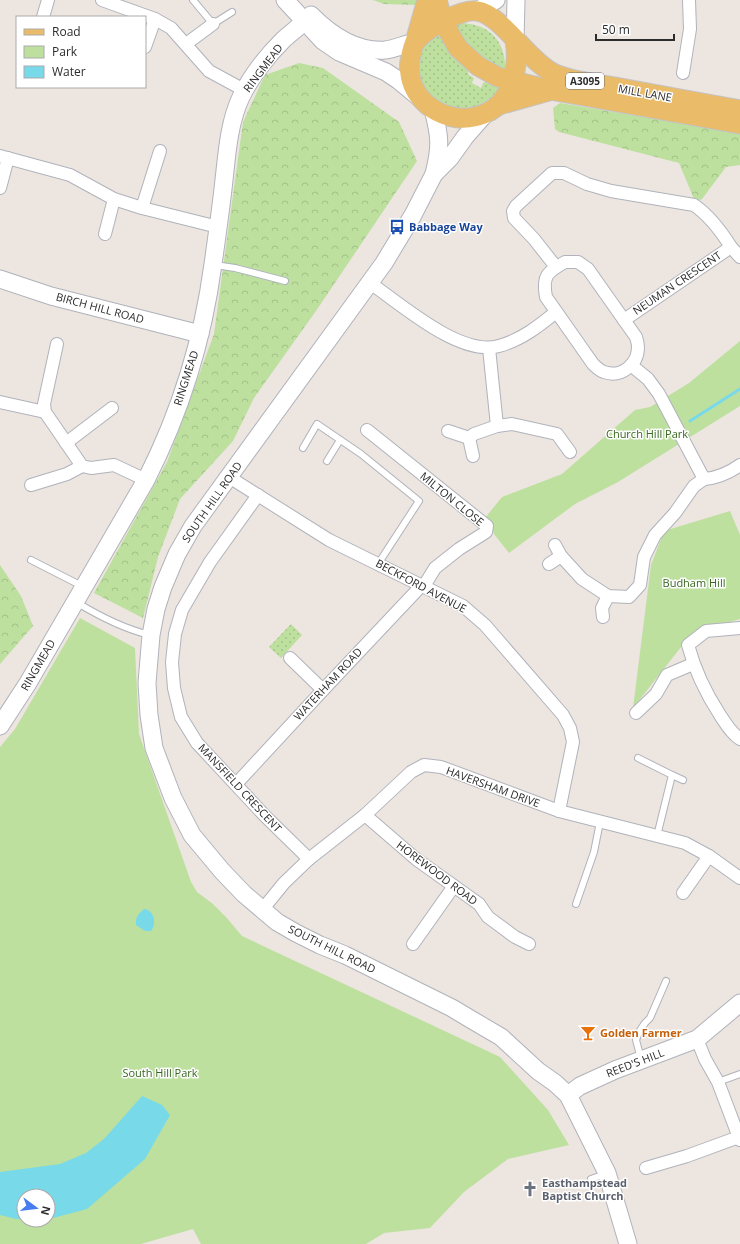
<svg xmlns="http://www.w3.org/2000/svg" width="740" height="1244" font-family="'Open Sans',sans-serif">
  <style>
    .grass { fill: url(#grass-dots) }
    .forest { fill: url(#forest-crowns) }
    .park { fill: #bde09f; fill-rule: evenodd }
    .water { fill: #78d9e9 }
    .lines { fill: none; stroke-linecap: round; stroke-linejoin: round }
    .stream { stroke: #78d9e9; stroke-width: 3 }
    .lane-casing { stroke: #b0b3bc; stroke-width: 8 }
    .street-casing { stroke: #b0b3bc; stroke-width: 14 }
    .secondary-casing { stroke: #b0b3bc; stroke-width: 19 }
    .primary-casing { stroke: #c4c4c4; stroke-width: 21 }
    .lane { stroke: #fff; stroke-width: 6 }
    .street { stroke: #fff; stroke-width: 12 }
    .secondary { stroke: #fff; stroke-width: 17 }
    .primary { stroke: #eabb68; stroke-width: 19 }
    .labels { text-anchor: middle; stroke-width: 3; stroke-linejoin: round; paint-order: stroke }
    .shield { fill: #fff; stroke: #6b6b6b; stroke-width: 1 }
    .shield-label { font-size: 10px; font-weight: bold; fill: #2c2c2c }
    .street-label { font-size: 11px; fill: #2c2c2c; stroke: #fff }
    .transit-label { font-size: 11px; font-weight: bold; fill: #164399; stroke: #fff; text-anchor: start }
    .park-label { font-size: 11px; fill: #36661f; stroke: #fff }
    .food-label { font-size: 11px; font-weight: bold; fill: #c56008; stroke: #fff; text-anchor: start }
    .worship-label { font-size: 11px; font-weight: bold; fill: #5b616d; stroke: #fff; text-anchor: start }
  </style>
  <defs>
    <pattern id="grass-dots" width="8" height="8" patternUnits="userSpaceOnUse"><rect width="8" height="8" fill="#bde09f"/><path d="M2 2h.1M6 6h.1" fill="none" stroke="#a3c089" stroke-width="1.8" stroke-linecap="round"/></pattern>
    <pattern id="forest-crowns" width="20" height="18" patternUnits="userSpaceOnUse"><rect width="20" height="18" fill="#bde09f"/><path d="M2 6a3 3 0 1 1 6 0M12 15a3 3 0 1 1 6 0" fill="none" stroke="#a3c089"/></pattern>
  </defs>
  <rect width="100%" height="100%" fill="#ede5df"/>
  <g class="grass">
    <path d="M459,23C490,23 507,42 505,73L477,57L452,25Z"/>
    <path d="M439,30L466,65L469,75L474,78L472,83L481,88L483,83L489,80L501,85C478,125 417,111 419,63C420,57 421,50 424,45C428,40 434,35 439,30Z"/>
    <polygon points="291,624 302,635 281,658 269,647"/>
  </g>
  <g class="forest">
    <polygon points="373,0 417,0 416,5 384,4"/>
    <polygon points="299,63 323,68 399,122 417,161 318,308 254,398 233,441 180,499 158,557 143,618 94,593 167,462 214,334 243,122 265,75"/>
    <polygon points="560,103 740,133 740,165 726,167 702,199 697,201 695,201 679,163 559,132 555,129 553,108"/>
    <polygon points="0,565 21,596 33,626 0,664"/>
  </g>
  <g class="park">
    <polygon points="740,341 740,406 618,482 575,504 509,553 494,534 491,525 485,518 502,497 562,474 635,410 650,407 689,383"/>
    <polygon points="730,511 740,535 740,619 692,633 633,708 651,565 664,531"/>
    <path d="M80,618L135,648L139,734L191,882L197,892L213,904L226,917L242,936L500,1057L548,1110L569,1145L508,1159L464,1192L430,1228L384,1233L366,1244H201L193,1229L141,1244H0V747L15,729ZM24,1196H48V1220H24Z"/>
  </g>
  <g class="water">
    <path d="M144,909C154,910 157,923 151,931H145L136,925C135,918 138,914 144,909Z"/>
    <polygon points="142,1096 162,1105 170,1115 145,1159 87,1209 53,1218 48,1218 48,1196 24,1196 24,1219 16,1219 0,1215 0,1172 60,1164 86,1153 104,1139"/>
  </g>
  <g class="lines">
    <polyline class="stream" points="690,421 740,389"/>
    <defs>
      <g id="lane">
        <polyline points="193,0 213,24 232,12"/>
        <polyline points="215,265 235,268 285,281"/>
        <polyline points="303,448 317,424 361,454 419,501 378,564"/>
        <polyline points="327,461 340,440"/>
        <polyline points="31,560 82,586"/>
        <path d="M76,602C99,616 124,629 150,635"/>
        <polyline points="638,758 672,775 657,836"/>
        <polyline points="672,775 683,780"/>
        <polyline points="576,904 594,852 600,822"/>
        <polyline points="641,1059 636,1040 639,1032 645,1023 650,1018 666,981"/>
        <polyline points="718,1082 740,1074"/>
        <polyline points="591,1179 605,1174"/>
      </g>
      <g id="street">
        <polyline points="102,0 155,19 171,28 209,71 244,90"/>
        <polyline points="43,17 48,0"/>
        <polyline points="186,44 213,24"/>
        <polyline points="145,47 155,19"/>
        <polyline points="683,73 690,29 689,0"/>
        <polyline points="0,156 70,175 114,199 142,208 218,227"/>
        <polyline points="0,188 8,158"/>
        <polyline points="142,208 160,151"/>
        <polyline points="105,234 114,199"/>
        <polyline points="731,247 740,257"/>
        <path d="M565,262H578L588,269L636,337C637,340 638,344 638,347C638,365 621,378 604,372C600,371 596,367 593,364L546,297C542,276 547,272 565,262Z"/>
        <path d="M556,267L534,239L514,218L513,211L516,206L552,173H564L587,184L611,191L694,205C710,216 721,231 731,247L624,320"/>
        <path d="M370,283C401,304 460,357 499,346C521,340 539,326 556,312"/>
        <polyline points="57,344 44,404 45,412 82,466 91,468 114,465 146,480"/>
        <polyline points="489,348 497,426"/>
        <polyline points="631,365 648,379 659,394 704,479"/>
        <polyline points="0,402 45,412"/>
        <polyline points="367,430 487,526 486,532 459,549 435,568 424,586"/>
        <polyline points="448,431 469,438"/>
        <polyline points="469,438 474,434 497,426 512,424 557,434 570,452"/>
        <polyline points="469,438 473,456"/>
        <polyline points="66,443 112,408"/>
        <polyline points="229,477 329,540 463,606 485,625 563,715 570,728 573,742 559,811"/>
        <path d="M704,479C718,478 729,473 740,465"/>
        <polyline points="31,485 67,474 82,466"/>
        <polyline points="258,495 210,562 182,610 175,634 172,662 174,688 181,717 197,743 265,816 309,859"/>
        <polyline points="555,545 561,556"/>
        <polyline points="549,564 561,556 582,579 608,596 629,597 640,585 644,557 655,535 675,513 694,486 704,479"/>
        <polyline points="603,617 602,608 608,596"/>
        <path d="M740,628L706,631L688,645C695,671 705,692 720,715C726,724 731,733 740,739"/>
        <polyline points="290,658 323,690"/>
        <polyline points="636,713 656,694 667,675 693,664"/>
        <polyline points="236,784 323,690 422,585"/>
        <polyline points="365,815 416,859 479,904 488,917 515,937 529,944"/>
        <polyline points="683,893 709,856"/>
        <polyline points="262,910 284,883 309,859 365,815 411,772 424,765 441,767 559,811 685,843 709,856 740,878"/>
        <polyline points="413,944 454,886"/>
        <polyline points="697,1039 705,1059 718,1082 740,1140"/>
        <polyline points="646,1168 687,1156 739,1137"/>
      </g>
      <g id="secondary">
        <polyline points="285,0 323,41 339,52 386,72 398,80 421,99"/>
        <polyline points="477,11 496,0"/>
        <path d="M312,16C331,35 357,52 385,50C395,49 405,44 415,42"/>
        <polyline points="515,40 516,0"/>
        <path d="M433,109C440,137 441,146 434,174"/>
        <polyline points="486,113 465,137 450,158 434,174 413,215 384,263 193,526 177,554 163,587 156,609 151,635 147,683 149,715 154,748 173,798 192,835 222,871 244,894 277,922 296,933 320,945 345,955 452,1008 472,1020 501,1037 538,1071 555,1083 568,1095 607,1173 628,1244"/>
        <polyline points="0,279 51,296 200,334"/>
        <path d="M0,726L28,683L146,480C180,413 203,339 213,264C217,236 221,208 224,180C227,153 229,122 241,97C251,76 267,56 284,39C293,31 303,24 311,15"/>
        <polyline points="568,1095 580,1086 615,1070 697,1039 740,1003"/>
      </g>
      <g id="primary">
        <polyline points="437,0 443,22 458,48 478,66 498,77 550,90 740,124"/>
        <path d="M515,40C520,72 510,110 474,117C441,124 405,97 410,61C411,55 412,46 416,41C426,29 462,8 477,11C501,14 528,61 553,73C572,82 595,83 615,87C657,95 698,102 740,110"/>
        <polyline points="415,42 427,0"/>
        <polyline points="499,105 549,91"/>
      </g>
    </defs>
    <use href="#lane" class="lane-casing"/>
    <use href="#street" class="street-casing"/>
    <use href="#secondary" class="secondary-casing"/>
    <use href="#primary" class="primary-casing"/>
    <use href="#lane" class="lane"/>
    <use href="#street" class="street"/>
    <use href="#secondary" class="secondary"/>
    <use href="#primary" class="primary"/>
  </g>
  <defs>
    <symbol id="bus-bare" viewBox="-9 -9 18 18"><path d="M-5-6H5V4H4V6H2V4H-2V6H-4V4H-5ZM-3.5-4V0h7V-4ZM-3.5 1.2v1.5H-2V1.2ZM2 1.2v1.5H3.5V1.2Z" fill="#1a4fb4" stroke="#fff" stroke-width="2.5" paint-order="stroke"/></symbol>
    <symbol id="bar-bare" viewBox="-9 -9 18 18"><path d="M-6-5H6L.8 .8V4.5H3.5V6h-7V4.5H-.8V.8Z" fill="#e8710a" stroke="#fff" stroke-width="2.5" paint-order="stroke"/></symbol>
    <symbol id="church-bare" viewBox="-9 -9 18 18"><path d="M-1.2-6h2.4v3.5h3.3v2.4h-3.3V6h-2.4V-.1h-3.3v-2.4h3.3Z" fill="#6b7280" stroke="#fff" stroke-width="2.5" paint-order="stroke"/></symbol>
  </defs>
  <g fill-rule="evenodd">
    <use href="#bus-bare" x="386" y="216" width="22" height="22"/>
    <use href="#bar-bare" x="577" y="1022" width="22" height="22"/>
    <use href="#church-bare" x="519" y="1178" width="22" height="22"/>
  </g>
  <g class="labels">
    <rect class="shield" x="566" y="73" width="38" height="16" rx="3"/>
    <g class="shield-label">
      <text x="585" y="85">A3095</text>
    </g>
    <g class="street-label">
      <text transform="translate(263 68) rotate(-53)" y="4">RINGMEAD</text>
      <text transform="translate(645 93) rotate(10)" y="4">MILL LANE</text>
      <text transform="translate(677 283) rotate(-34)" y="4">NEUMAN CRESCENT</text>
      <text transform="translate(100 308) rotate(15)" y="4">BIRCH HILL ROAD</text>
      <text transform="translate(186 378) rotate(-72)" y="4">RINGMEAD</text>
      <text transform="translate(452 499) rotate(39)" y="4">MILTON CLOSE</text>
      <text transform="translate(212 502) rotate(-55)" y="4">SOUTH HILL ROAD</text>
      <text transform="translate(421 586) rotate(28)" y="4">BECKFORD AVENUE</text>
      <text transform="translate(38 665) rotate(-60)" y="4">RINGMEAD</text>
      <text transform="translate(328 684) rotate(-47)" y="4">WATERHAM ROAD</text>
      <text transform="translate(493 787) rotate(20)" y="4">HAVERSHAM DRIVE</text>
      <text transform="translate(240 788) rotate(47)" y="4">MANSFIELD CRESCENT</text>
      <text transform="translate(437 873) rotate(37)" y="4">HOREWOOD ROAD</text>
      <text transform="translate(332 949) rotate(26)" y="4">SOUTH HILL ROAD</text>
      <text transform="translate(635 1063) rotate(-21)" y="4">REED'S HILL</text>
    </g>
    <g class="transit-label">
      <text x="409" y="231">Babbage Way</text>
    </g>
    <g class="park-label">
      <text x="647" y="438">Church Hill Park</text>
      <text x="694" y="587">Budham Hill</text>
      <text x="160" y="1077">South Hill Park</text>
    </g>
    <g class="food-label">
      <text x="600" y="1037">Golden Farmer</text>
    </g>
    <g class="worship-label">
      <text x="542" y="1187">Easthampstead<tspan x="542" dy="13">Baptist Church</tspan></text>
    </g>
  </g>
  <rect x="16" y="16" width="130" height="72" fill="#ffffff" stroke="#ababab"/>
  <rect x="24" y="29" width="20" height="6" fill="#eabb68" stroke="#ababab"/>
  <text x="52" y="36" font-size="12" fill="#2c2c2c">Road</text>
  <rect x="24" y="46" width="20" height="12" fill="#bde09f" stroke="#ababab"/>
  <text x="52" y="56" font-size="12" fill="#2c2c2c">Park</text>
  <rect x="24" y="66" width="20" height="12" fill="#78d9e9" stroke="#ababab"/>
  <text x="52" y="76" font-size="12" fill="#2c2c2c">Water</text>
  <g transform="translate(36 1208) rotate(105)"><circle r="19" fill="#ffffff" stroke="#ababab"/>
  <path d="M0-3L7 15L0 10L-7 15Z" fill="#497cf1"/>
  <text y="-6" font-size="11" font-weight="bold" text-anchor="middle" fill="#2c2c2c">N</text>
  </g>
  <path d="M596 34v6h78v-6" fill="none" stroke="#2c2c2c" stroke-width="2"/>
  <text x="602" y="34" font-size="12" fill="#2c2c2c" stroke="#ffffff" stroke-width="3" paint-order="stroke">50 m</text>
</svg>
